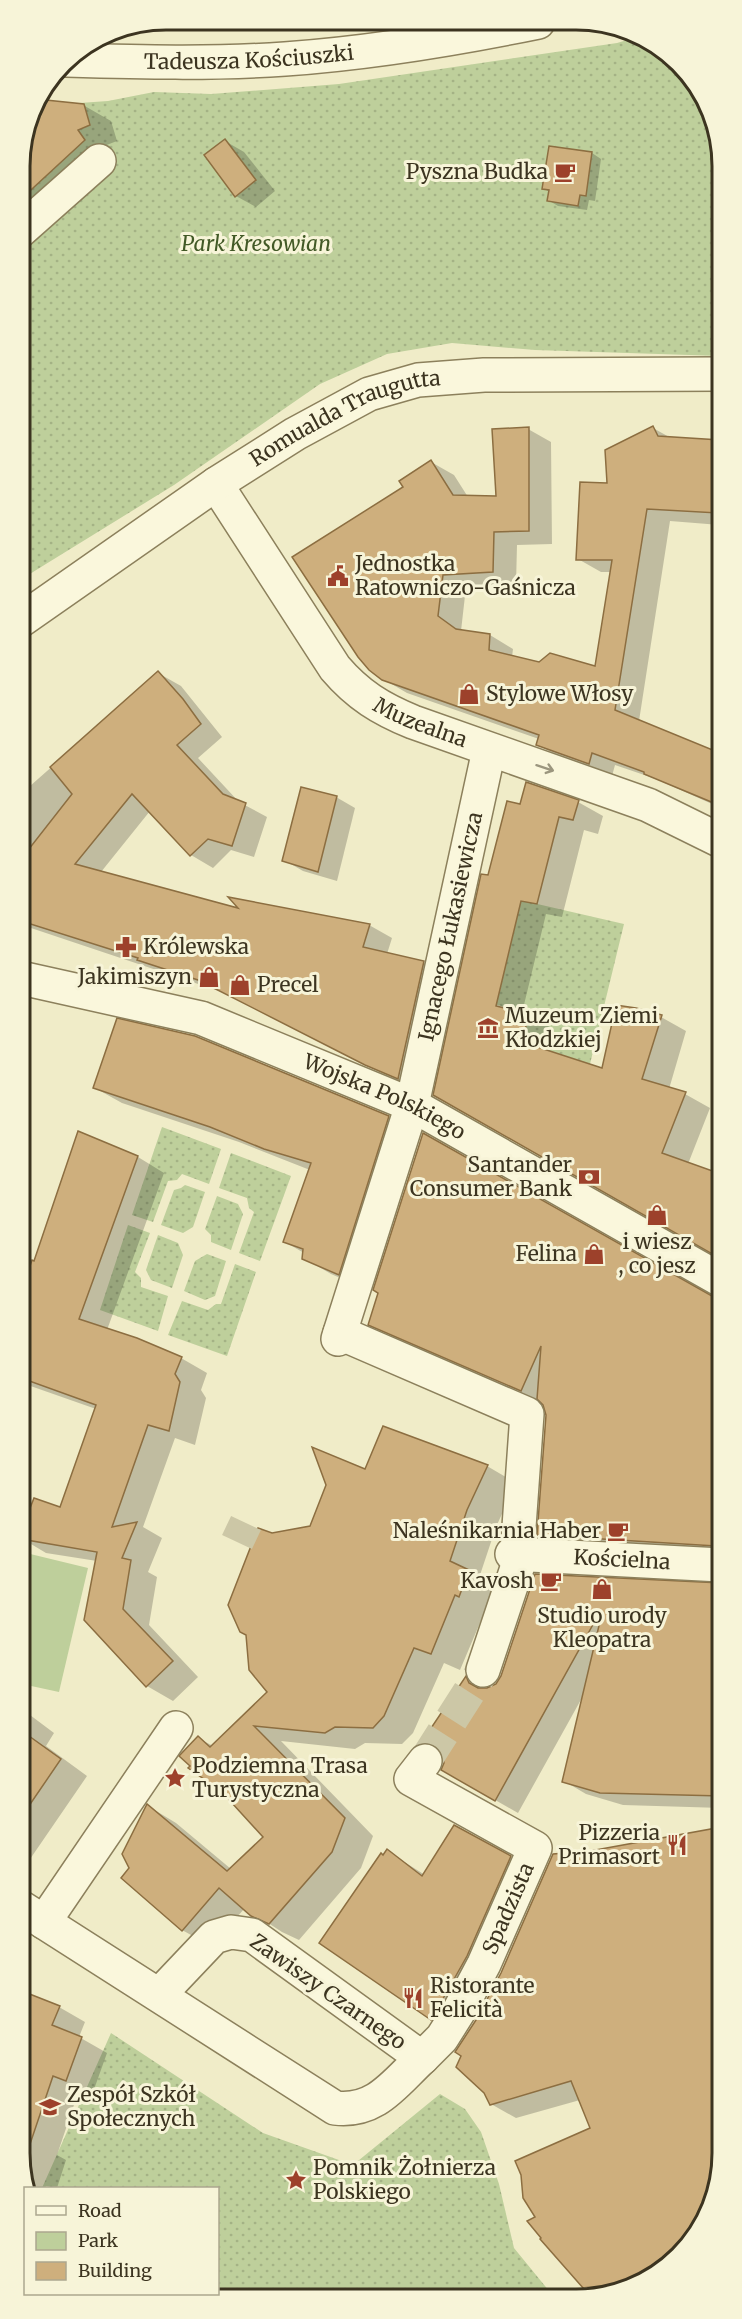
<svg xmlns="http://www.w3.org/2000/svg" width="742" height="2319" font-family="Merriweather,serif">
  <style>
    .green { fill: url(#green-dots) }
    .pitch { fill: #becf9b }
    .shadow { fill: #0003 }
    .building { fill: #ceaf7d; stroke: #8c6e41; stroke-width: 1.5 }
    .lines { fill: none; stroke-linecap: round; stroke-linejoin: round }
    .minor-tunnel { stroke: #ccc7a6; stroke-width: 33; stroke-dasharray: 33 16; stroke-linecap: butt }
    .minor-casing { stroke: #8c805c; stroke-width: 36 }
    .minor { stroke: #faf7dc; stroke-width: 33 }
    .oneway { stroke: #9b967e }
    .labels { text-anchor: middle; stroke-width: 6; stroke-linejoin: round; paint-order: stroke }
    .street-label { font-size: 21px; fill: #3c3420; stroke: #f7f4d8 }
    .poi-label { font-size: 21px; fill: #3c3420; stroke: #f7f4d8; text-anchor: start }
    .park-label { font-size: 21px; font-style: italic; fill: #425926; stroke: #f7f4d8 }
    .rim { fill: none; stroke: #3c3420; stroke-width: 3 }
  </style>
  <defs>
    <pattern id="green-dots" width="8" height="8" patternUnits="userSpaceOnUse" patternTransform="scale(1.5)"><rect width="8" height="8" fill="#becf9b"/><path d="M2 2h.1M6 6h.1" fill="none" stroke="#a4b285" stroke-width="1.8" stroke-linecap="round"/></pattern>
  </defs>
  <rect width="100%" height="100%" fill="#f0ecc8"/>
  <g class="green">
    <polygon points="634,38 680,63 720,138 720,356 535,350 452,343 387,354 320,384 174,485 20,580 20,156 35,100 65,104 108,101 154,92 211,94 339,84 617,43"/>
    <polygon points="520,900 624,924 590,1064 522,1042 529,1014 494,1004 500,991"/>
    <polygon points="162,1127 221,1149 209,1184 182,1174 177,1180 168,1181 153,1222 132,1215"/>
    <polygon points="231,1153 291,1176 260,1261 239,1253 254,1212 249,1208 247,1198 219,1188"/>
    <polygon points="185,1185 205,1192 193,1227 183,1233 161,1225 174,1190 181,1188"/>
    <polygon points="217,1196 238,1204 243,1214 231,1250 211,1242 211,1235 205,1229"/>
    <polygon points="128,1225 150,1233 135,1272 141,1278 141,1287 168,1296 158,1331 100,1310"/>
    <polygon points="158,1235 178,1243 183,1255 172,1288 151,1280 146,1270"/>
    <polygon points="207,1254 226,1261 215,1296 205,1300 184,1291 195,1261"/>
    <polygon points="235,1264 256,1272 227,1356 168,1335 182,1301 208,1310 216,1304 221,1304"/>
    <polygon points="111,2033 263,2133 353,2165 440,2094 465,2109 481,2132 499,2184 514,2248 554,2297 137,2297 132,2294 218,2294 218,2188 42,2188"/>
  </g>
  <polygon class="pitch" points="22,1552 88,1568 59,1692 22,1684"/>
  <g class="shadow">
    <polygon points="35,101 83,105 111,121 117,141 104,146 20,232 20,156"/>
    <polygon points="225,141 244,152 275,191 256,207 236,196 206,156"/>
    <polygon points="550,147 592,153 601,159 595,201 589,200 587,210 558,206 548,200 550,192 543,188"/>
    <polygon points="653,428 671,438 720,441 720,525 670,521 639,721 720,755 721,808 656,779 615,765 612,776 561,758 538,745 539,739 407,693 383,679 405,488 431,462 454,475 468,497 497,497 528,429 551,442 552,544 517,545 516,585 466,587 461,631 490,635 513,649 512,657 539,663 596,668 611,572 601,572 578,559 608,485"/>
    <polygon points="158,673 181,686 222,737 198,758 239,802 267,817 254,857 231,850 213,868 191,855 150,811 101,872 243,911 369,925 392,938 387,954 423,962 446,975 421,1091 389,1077 222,992 28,927 23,942 21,941 21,794"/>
    <polygon points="336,797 355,808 337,881 303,871 284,860"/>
    <polygon points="578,802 603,816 598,834 584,830 562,917 546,914 522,1013 554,1029 548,1052 603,1070 661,1017 686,1031 669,1089 685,1094 710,1108 688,1164 719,1175 721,1169 721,1257 435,1095 489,877 521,806"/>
    <polygon points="95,1088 388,1117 415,1133 366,1289 331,1274 304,1258 304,1253 285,1242 310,1170 239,1142 122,1103"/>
    <polygon points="79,1133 138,1157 164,1173 107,1330 181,1358 207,1373 201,1390 206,1398 195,1445 175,1438 143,1527 162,1538 148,1572 157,1577 149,1625 198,1677 173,1701 147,1686 97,1561 46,1553 21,1538 61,1508 96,1409 22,1383 21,1385 21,1269 30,1273 35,1263"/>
    <polygon points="711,1298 721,1300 721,1558 564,1549 539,1534 547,1415 543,1403 395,1338 370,1324"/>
    <polygon points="487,1466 516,1483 496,1527 479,1578 498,1588 488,1612 485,1611 460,1670 444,1663 413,1733 402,1744 365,1743 355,1749 281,1741 373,1836 361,1868 299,1940 282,1932 245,1908 211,1946 182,1930 131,1868 148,1806 176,1823 231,1869 265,1837 198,1738 213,1746 269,1692 272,1535 311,1528 365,1471"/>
    <polygon points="536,1576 721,1585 722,1808 623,1805 586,1794 564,1781 583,1696 518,1813 443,1770 445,1763 444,1755 423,1743 466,1678 486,1690 497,1685 502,1677"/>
    <polygon points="22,1709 54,1733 46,1746 87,1776 26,1865 22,1863"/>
    <polygon points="722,1828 722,2162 711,2209 686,2250 537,2218 592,2129 580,2100 516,2118 491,2104 591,1852"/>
    <polygon points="387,1851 425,1875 510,1857 535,1872 457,2033 432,2018 321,1943"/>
    <polygon points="22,1992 59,2007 85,2022 79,2037 107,2053 92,2095 79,2090 57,2155 66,2160 57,2188 46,2186 45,2188 26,2188 22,2181"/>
  </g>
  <g class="building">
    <polygon points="36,99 84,104 90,125 78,130 85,140 20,200 20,156"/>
    <polygon points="225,139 256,180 235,197 204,155"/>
    <polygon points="549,146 592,152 586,196 580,195 578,206 547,201 549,190 542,189"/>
    <polygon points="653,426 658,436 720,440 718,513 647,509 615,710 720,753 721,806 644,774 644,772 592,753 589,764 536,745 539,735 382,680 369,670 358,657 292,557 403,487 399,481 431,460 453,495 496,496 492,429 529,427 529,531 494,532 493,572 443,575 438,616 456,629 490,634 489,650 539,662 550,653 595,666 612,560 576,560 580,482 607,483 605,450"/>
    <polygon points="158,671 183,699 201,724 177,745 223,794 246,803 232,846 208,839 190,856 132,794 75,864 238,908 228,897 370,924 363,947 424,961 398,1079 365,1065 198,980 137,960 138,958 21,921 21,847 29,849 72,794 50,767"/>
    <polygon points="526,782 579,800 573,820 559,817 537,904 521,901 496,1006 529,1014 522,1042 602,1068 616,1005 636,1008 662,1015 642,1079 686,1092 662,1153 721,1174 721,1259 433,1095 481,874 488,875 507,801 520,804"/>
    <polygon points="301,787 337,796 318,872 282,861"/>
    <polygon points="117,1018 195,1036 389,1116 339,1275 302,1259 303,1249 283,1242 311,1163 264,1149 210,1127 93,1088"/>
    <polygon points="78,1131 138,1156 79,1319 137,1338 182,1357 175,1374 180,1382 169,1431 148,1425 112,1527 137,1522 122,1558 131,1560 123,1609 173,1661 146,1687 84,1620 97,1552 21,1539 21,1531 34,1498 60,1507 96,1405 21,1378 21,1273 27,1275 32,1260 34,1261"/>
    <polygon points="423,1133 712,1296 721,1299 721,1541 716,1546 537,1535 546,1415 543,1405 537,1399 541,1346 521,1391 368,1325 378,1293 373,1290"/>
    <polygon points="383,1426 488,1465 467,1510 450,1561 469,1570 459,1597 455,1595 431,1654 414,1648 384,1716 373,1728 335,1727 325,1733 254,1726 345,1818 332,1852 269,1924 251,1916 219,1888 182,1931 121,1878 129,1868 122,1854 147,1804 227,1871 263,1837 221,1791 188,1768 190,1766 179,1756 198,1736 210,1747 267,1692 249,1670 246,1635 240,1632 228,1605 258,1528 272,1533 310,1526 326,1485 312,1447 365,1469"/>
    <polygon points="535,1574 722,1583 722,1796 600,1793 562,1782 602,1613 600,1612 495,1801 441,1770 444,1763 442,1753 436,1746 428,1743 421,1743 466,1676 469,1683 478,1688 487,1688 496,1684 501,1676"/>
    <polygon points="22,1731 61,1759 22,1816"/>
    <polygon points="454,1825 511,1856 467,1956 431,2020 319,1943 381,1853 383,1855 387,1849 422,1876"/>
    <polygon points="722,1827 722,2162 711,2209 686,2250 649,2280 604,2297 591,2297 540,2239 541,2238 527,2221 535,2217 523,2198 521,2175 515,2161 590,2128 571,2081 490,2105 484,2093 456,2067 461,2056 455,2052 476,2020 501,1973 553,1854 590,1851"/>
    <polygon points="22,1991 60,2006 52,2025 82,2037 66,2081 53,2076 27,2153 22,2152"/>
  </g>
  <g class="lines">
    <g class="minor-tunnel">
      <polyline points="237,1542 246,1523"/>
      <polyline points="425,1761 483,1670"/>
    </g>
    <defs>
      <g id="minor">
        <path id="s1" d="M66,60C139,62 212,64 285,59C370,53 455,39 538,22"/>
        <polyline points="20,231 99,161"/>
        <path id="s2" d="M216,484L335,668C358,695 381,709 413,722L648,805L721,841"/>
        <path id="s3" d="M20,621L216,484L295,434L369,394L418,380L484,375L720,374"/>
        <path id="s4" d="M21,978L201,1018L412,1105L721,1280"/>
        <polyline points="340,1333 527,1414 517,1555"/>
        <path id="s5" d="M338,1339L412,1105L489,750"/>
        <path id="s6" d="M512,1554L721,1565"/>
        <polyline points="483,1670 521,1556"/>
        <path d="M22,1908L335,2108C376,2113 395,2083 422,2058L252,1935L231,1932L214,1937L159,1995"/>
        <polyline points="44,1922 176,1728"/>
        <path id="s7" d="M422,2058L442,2038L459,2011L484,1964L535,1848L411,1779L425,1761"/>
      </g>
    </defs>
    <use href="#minor" class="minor-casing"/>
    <use href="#minor" class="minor"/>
  </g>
  <defs><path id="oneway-shaft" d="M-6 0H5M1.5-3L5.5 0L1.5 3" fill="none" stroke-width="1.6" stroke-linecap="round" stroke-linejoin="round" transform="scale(1.5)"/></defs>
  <use class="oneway" href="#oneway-shaft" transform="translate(545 768) rotate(18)"/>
  <defs>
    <symbol id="cafe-bare" viewBox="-9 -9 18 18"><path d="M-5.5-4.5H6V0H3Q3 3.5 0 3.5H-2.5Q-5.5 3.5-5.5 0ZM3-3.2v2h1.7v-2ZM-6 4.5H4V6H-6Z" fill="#9d412b" stroke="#f7f4d8" stroke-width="2.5" paint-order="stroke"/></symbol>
    <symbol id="civic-bare" viewBox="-9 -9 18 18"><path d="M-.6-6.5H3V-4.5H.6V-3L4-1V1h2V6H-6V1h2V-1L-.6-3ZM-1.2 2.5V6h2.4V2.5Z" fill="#9d412b" stroke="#f7f4d8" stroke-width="2.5" paint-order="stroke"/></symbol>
    <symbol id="shop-bare" viewBox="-9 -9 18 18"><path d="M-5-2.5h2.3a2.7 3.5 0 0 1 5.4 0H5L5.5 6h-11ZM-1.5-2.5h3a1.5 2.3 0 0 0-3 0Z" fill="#9d412b" stroke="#f7f4d8" stroke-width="2.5" paint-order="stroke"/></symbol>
    <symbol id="pharmacy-bare" viewBox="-9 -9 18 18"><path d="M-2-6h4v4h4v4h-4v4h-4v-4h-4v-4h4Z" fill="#9d412b" stroke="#f7f4d8" stroke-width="2.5" paint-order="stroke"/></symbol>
    <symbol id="museum-bare" viewBox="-9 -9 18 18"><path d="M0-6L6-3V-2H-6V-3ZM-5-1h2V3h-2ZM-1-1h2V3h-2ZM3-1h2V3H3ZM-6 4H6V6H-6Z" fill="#9d412b" stroke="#f7f4d8" stroke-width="2.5" paint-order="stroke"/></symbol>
    <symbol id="bank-bare" viewBox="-9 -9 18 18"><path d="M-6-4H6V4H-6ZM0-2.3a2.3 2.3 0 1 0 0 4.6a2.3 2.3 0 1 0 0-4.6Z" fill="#9d412b" stroke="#f7f4d8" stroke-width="2.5" paint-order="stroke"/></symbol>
    <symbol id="sight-bare" viewBox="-9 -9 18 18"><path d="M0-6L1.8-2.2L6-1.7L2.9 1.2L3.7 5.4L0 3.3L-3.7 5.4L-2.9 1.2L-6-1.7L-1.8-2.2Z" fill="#9d412b" stroke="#f7f4d8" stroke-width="2.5" paint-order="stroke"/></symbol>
    <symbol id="restaurant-bare" viewBox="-9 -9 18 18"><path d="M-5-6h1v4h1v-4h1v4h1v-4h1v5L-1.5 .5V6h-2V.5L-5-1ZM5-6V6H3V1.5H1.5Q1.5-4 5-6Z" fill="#9d412b" stroke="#f7f4d8" stroke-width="2.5" paint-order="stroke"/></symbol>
    <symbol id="school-bare" viewBox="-9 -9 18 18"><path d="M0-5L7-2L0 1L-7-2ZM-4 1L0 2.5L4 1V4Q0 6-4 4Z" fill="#9d412b" stroke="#f7f4d8" stroke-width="2.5" paint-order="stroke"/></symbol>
  </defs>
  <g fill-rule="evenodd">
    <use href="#cafe-bare" x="550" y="157" width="30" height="30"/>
    <use href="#civic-bare" x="323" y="561" width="30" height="30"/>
    <use href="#shop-bare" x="454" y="679" width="30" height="30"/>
    <use href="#pharmacy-bare" x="111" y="932" width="30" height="30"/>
    <use href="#shop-bare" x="194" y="962" width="30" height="30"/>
    <use href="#shop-bare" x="225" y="970" width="30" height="30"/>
    <use href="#museum-bare" x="473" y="1013" width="30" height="30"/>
    <use href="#bank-bare" x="574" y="1162" width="30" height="30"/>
    <use href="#shop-bare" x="642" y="1200" width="30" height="30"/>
    <use href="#shop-bare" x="579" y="1239" width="30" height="30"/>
    <use href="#cafe-bare" x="603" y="1516" width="30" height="30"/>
    <use href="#cafe-bare" x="536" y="1566" width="30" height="30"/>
    <use href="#shop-bare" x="587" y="1574" width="30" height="30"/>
    <use href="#sight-bare" x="160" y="1763" width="30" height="30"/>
    <use href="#restaurant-bare" x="662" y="1830" width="30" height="30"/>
    <use href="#restaurant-bare" x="398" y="1983" width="30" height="30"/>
    <use href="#school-bare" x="35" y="2092" width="30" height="30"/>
    <use href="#sight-bare" x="281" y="2165" width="30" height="30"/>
  </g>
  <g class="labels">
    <g class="street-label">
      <text dy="7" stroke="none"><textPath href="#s1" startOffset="183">Tadeusza Kościuszki</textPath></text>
      <text dy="7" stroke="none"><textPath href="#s3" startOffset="386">Romualda Traugutta</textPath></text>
      <text dy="7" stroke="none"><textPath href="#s2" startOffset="322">Muzealna</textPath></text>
      <text dy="7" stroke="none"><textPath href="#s5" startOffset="428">Ignacego Łukasiewicza</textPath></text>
      <text dy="7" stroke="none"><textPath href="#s4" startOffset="384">Wojska Polskiego</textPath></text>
      <text dy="7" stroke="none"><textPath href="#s6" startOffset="110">Kościelna</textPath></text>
      <text dy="7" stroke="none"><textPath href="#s7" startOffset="174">Spadzista</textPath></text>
      <text transform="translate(328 1992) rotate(35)" y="7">Zawiszy Czarnego</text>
    </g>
    <g class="poi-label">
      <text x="548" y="179" text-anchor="end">Pyszna Budka</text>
      <text x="355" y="571">Jednostka<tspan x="355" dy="24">Ratowniczo-Gaśnicza</tspan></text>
      <text x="486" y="701">Stylowe Włosy</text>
      <text x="143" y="954">Królewska</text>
      <text x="192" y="984" text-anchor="end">Jakimiszyn</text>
      <text x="257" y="992">Precel</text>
      <text x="505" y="1023">Muzeum Ziemi<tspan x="505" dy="24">Kłodzkiej</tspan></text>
      <text x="572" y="1172" text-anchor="end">Santander<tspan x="572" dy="24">Consumer Bank</tspan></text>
      <text x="657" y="1249" text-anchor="middle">i wiesz<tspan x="657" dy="24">, co jesz</tspan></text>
      <text x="577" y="1261" text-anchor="end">Felina</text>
      <text x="601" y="1538" text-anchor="end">Naleśnikarnia Haber</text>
      <text x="534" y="1588" text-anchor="end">Kavosh</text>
      <text x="602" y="1623" text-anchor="middle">Studio urody<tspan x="602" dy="24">Kleopatra</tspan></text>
      <text x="192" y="1773">Podziemna Trasa<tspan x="192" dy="24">Turystyczna</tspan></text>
      <text x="660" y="1840" text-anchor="end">Pizzeria<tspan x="660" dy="24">Primasort</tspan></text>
      <text x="430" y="1993">Ristorante<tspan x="430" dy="24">Felicità</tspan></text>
      <text x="67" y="2102">Zespół Szkół<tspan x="67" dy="24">Społecznych</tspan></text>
      <text x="313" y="2175">Pomnik Żołnierza<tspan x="313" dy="24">Polskiego</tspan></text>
    </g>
    <g class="park-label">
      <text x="256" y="251">Park Kresowian</text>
    </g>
  </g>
  <path d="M0 0H742V2319H0ZM166 30H576A136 136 0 0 1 712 166V2153A136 136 0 0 1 576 2289H166A136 136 0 0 1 30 2153V166A136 136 0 0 1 166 30Z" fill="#f7f4d8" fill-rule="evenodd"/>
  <path class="rim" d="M166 30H576A136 136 0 0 1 712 166V2153A136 136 0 0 1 576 2289H166A136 136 0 0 1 30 2153V166A136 136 0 0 1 166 30Z"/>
  <rect x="24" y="2187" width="195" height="108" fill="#f7f4d8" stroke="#aca78e" stroke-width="1.5"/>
  <rect x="36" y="2206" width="30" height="9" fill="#faf7dc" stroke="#aca78e" stroke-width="1.5"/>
  <text x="78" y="2217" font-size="18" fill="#3c3420">Road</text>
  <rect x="36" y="2232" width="30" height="18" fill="#becf9b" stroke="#aca78e" stroke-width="1.5"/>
  <text x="78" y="2247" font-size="18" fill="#3c3420">Park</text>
  <rect x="36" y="2262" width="30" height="18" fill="#ceaf7d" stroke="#aca78e" stroke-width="1.5"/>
  <text x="78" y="2277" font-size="18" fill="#3c3420">Building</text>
</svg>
